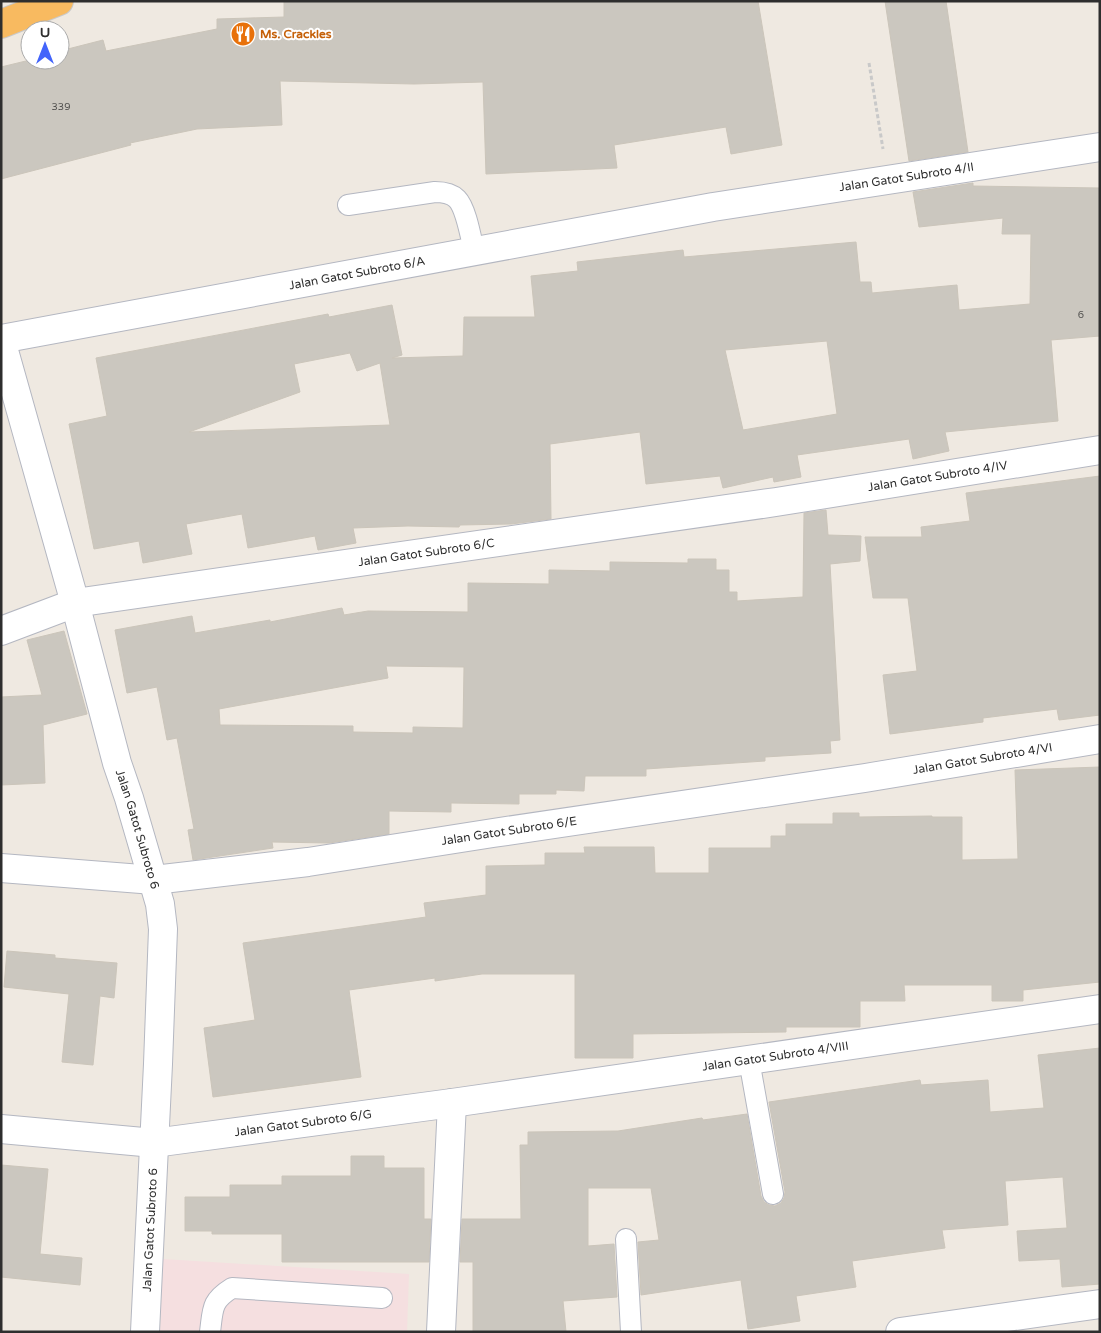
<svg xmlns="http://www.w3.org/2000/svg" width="1101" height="1333" font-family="'Varela Round',sans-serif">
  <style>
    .medical { fill: #f5dfe0 }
    .building { fill: #cbc7bf; stroke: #cbc5ba; fill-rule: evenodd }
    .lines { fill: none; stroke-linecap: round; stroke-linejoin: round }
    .service-casing { stroke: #b4b7c1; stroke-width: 22 }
    .minor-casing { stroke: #b4b7c1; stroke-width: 30 }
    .trunk-casing { stroke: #c9c9c9; stroke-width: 30 }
    .path { stroke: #c9c9c9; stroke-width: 3; stroke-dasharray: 4 2.5; stroke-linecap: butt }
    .service { stroke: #fff; stroke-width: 20 }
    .minor { stroke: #fff; stroke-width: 28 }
    .trunk { stroke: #f8ba60; stroke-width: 28 }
    .labels { text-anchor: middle; stroke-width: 4; stroke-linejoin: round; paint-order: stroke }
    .number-label { font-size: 10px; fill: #555452 }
    .food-label { font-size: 12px; font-weight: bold; fill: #c56008; stroke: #fff; text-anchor: start }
    .street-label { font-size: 12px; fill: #2e2e2e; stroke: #fff }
  </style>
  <rect width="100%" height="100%" fill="#efe9e1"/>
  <polygon class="medical" points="163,1259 409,1274 407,1332 160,1332"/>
  <g class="building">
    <polygon points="284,1 758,1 782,145 731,154 726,127 614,145 617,168 486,174 483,82 414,84 280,81 282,125 197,129 130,143 131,145 1,179 1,67 30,60 60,60 60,51 103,40 106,51 217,29 217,19 284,17"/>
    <polygon points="885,1 946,1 968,152 909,161"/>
    <path d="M973,183V186L1100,188V336L1051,340L1058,421L945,432L949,451L913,459L909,439L797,455L801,477L774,482L773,477L723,488L720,476L646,484L640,432L550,444L551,519L511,524L460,525L459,527L408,526L353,528L356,543L318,550L315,536L248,548L242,514L186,524L192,554L143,563L139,541L94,549L69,424L107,416L96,358L328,314L329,317L392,305L402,355L392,358L463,356L464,317H535L531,276L578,271L577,262L683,250L684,257L856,242L860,282H871L872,293L957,285L959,310L1030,304L1031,234H1002L1003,218L919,227L913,192ZM827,341L837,414L743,430L725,350ZM350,353L357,371L380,363L390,425L189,432L300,392L294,364Z"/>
    <polygon points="1100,476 1100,715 1059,720 1057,709 983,718 983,722 890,734 883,675 917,671 908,598 873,598 865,537 922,537 921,527 970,521 966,493"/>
    <path d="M826,510L828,535L861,536L860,561L830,564L840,740L830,741L831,753L765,757V761L646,769V776H585L584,791L556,790V794H519V804L451,803V812L389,811V834L329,843L272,842L273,848L193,860L188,830L194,829L177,738L167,740L157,687L127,693L115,630L192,616L195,633L270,620V622L342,608L344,615L368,611L468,612V583L549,584V570L610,571V562L688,563V559H716V570H729V592H737V601L803,597L804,513ZM386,666L464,667L463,728L413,727V733L353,732V726L220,725L219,709L388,678Z"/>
    <polygon points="64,631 87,714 43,725 45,783 1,785 1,697 42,695 27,640"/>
    <polygon points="1100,767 1100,982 1023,990 1023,1001 992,1001 992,985 904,985 905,1001 860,1001 860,1027 786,1027 786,1032 633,1034 633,1058 575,1058 575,974 482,974 435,981 435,978 349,990 361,1077 213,1097 204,1028 255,1020 243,943 426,917 424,903 486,895 486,866 545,865 545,853 585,853 584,847 654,847 655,873 709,873 709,848 771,848 771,836 786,836 786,824 833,824 833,813 859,813 859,817 932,816 932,817 962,817 962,860 1018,859 1015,770"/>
    <polygon points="7,951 55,955 55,958 117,963 114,998 100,996 93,1065 62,1062 69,994 4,987"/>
    <polygon points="1100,1048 1100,1284 1062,1287 1060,1259 1019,1261 1017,1231 1067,1228 1063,1177 1005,1181 1008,1225 942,1230 945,1248 852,1261 856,1287 796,1296 800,1321 748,1329 741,1280 641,1295 638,1242 659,1240 651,1188 588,1188 588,1246 614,1244 617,1297 563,1301 566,1332 473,1332 473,1262 460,1262 462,1219 521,1219 520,1145 528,1145 528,1132 618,1131 702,1118 703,1120 747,1114 761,1196 764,1202 769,1205 775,1206 781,1203 784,1198 785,1192 769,1102 920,1080 921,1085 988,1080 990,1112 1044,1108 1038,1055"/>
    <polygon points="351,1156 384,1156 384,1168 424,1168 424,1219 431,1219 429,1262 282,1262 282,1234 212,1234 212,1231 185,1231 185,1197 230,1197 230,1185 282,1185 282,1176 351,1176"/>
    <polygon points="1,1165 48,1169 40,1254 82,1258 80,1285 1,1277"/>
  </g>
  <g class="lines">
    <defs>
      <g id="service">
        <path d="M348,205L435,192C443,192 451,193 457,199C466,208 471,238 474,251"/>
        <polyline points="749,1060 773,1194"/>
        <polyline points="626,1239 631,1332"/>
        <path d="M210,1332C213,1309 211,1301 232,1288L382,1298"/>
      </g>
      <g id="minor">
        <path id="s1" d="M1,339L713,207L1100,147"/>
        <path id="s2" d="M1,340L75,603L117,763L129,798L160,904L163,929L158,1064L145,1332"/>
        <path id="s3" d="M1,631L75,603L776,502L1100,450"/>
        <path id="s4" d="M1,868L154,880L308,862L493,833L865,778L1100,739"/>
        <path id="s5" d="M1,1129L154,1143L452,1103L1100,1009"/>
        <polyline points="441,1332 452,1103"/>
        <polyline points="900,1332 1100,1304"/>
      </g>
      <polyline id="trunk" points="1,24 59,1"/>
    </defs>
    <use href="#service" class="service-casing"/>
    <use href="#minor" class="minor-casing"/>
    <use href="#trunk" class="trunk-casing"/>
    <polyline class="path" points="869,63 883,149"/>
    <use href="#service" class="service"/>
    <use href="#minor" class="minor"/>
    <use href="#trunk" class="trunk"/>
  </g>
  <defs>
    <symbol id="restaurant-disc" viewBox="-11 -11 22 22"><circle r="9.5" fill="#e8710a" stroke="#fff"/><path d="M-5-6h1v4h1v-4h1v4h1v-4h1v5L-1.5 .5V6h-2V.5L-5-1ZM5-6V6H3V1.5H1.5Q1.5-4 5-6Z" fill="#fff"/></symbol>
  </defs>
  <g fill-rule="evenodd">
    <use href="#restaurant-disc" x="229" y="20" width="28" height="28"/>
  </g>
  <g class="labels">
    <g class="number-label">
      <text x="61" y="110">339</text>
      <text x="1081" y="318">6</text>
    </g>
    <g class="food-label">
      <text x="260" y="38">Ms. Crackles</text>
    </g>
    <g class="street-label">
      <text dy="4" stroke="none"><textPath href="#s1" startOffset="920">Jalan Gatot Subroto 4/II</textPath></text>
      <text dy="4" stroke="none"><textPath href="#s1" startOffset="362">Jalan Gatot Subroto 6/A</textPath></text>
      <text dy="4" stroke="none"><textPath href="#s3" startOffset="951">Jalan Gatot Subroto 4/IV</textPath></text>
      <text dy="4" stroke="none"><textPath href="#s3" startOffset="434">Jalan Gatot Subroto 6/C</textPath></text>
      <text dy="4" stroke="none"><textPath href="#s4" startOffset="991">Jalan Gatot Subroto 4/VI</textPath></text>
      <text dy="4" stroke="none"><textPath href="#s2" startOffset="508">Jalan Gatot Subroto 6</textPath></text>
      <text dy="4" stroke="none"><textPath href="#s4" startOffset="512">Jalan Gatot Subroto 6/E</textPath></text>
      <text dy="4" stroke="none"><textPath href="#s5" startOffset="781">Jalan Gatot Subroto 4/VIII</textPath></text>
      <text dy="4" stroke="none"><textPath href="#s5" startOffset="304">Jalan Gatot Subroto 6/G</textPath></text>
      <text transform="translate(150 1230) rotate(-87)" y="4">Jalan Gatot Subroto 6</text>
    </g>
  </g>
  <rect width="1101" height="1333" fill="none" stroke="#2e2e2e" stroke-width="5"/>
  <g transform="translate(45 45)"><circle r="24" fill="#ffffff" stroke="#ababab"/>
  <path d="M0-4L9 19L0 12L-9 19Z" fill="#4264fb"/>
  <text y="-8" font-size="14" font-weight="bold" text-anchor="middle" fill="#2e2e2e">U</text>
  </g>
</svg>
